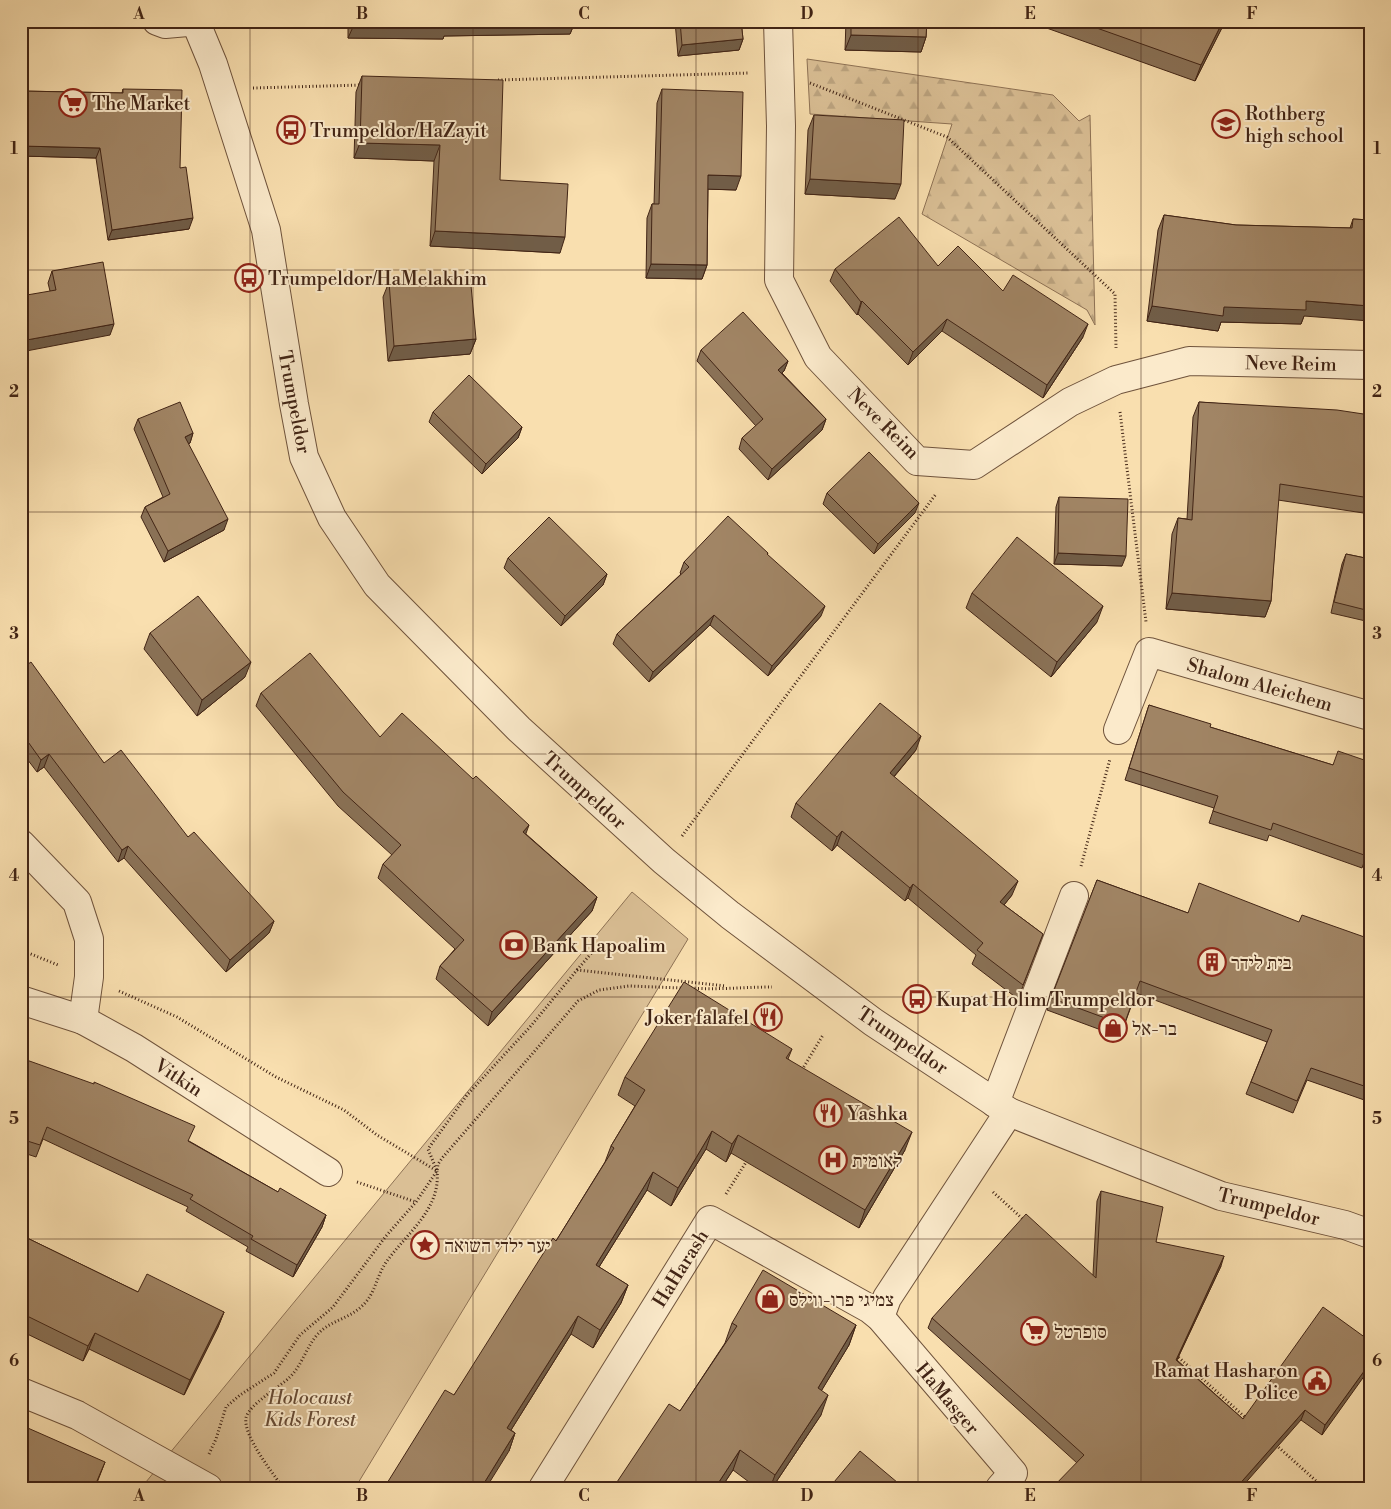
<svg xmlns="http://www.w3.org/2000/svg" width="1391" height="1509" font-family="'Libre Bodoni','Frank Ruhl Libre',serif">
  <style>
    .forest { fill: url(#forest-firs); stroke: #8e7255 }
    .park { fill: #dabf95; stroke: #8e7255 }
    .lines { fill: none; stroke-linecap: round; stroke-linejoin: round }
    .minor-casing { stroke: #6f533c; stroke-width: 30 }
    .path { stroke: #412415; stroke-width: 3; stroke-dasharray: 1 2.5; stroke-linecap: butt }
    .minor { stroke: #fbeacb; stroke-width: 28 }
    .wall { fill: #8a7257; stroke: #412415 }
    .shaded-wall { fill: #715d47; stroke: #412415 }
    .building { fill: #a18565; stroke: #412415 }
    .grid { fill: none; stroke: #412415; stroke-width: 1; stroke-opacity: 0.55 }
    .labels { text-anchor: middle; stroke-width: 4; stroke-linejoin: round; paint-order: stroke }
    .poi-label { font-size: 19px; fill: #412415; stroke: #fbeacb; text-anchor: start }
    .street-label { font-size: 19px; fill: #412415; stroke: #fbeacb }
    .park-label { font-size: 19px; font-style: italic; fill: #674b35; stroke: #fbeacb }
    .neatline { fill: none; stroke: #412415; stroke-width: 2 }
    .grid-label { font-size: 16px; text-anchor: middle; font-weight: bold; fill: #412415 }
  </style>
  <defs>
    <pattern id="forest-firs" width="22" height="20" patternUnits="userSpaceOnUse" patternTransform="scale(1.25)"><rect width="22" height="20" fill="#dabf95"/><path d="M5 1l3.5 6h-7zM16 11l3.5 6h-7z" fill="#bca480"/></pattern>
  </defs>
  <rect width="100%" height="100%" fill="#f9dfaf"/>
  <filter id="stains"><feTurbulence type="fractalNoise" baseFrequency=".004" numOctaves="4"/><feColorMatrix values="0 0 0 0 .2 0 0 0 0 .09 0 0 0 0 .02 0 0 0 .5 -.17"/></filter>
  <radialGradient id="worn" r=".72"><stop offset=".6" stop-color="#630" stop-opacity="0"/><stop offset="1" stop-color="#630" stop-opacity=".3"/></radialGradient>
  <polygon class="forest" points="807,59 1053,95 1079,121 1090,115 1095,325 1087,310 922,214 952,124 810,114"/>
  <polygon class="park" points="632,892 688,939 355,1488 141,1488"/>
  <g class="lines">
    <defs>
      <g id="minor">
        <polyline points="157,21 165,24 199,21"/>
        <polyline points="778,21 781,126 779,280 818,357 917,461 974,465 1070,402 1116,380 1189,361 1370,365"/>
        <polyline points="196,23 213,64 266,230 294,404 304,457 332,518 377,585 519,729 664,861 730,915 873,1022 1009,1112 1221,1196 1345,1225 1370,1234"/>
        <polyline points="1118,730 1149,652 1370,716"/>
        <polyline points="21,844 77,902 89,939 89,977 83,1020"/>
        <polyline points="21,1000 83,1020 134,1048 328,1172"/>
        <polyline points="995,1103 1074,896"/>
        <polyline points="880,1317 887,1298 1009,1112"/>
        <polyline points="21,1392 77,1415 208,1488"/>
        <polyline points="543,1488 710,1220 870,1309 880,1317 1013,1473 1000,1488"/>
      </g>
    </defs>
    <use href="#minor" class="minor-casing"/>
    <g class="path">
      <polyline points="498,80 749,73"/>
      <polyline points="810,83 947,137 1115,294 1116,348"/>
      <polyline points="253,88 361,85"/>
      <polyline points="1120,412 1146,622"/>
      <polyline points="682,836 936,494"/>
      <polyline points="1081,866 1110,759"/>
      <polyline points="21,950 58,965"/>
      <polyline points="577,970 600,943"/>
      <path d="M691,988C718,990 745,987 772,987"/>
      <polyline points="119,991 177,1017 276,1077 344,1110 377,1135 437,1171 438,1164 443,1157 578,1001 599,990 629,986 682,988"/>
      <polyline points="802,1070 823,1035"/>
      <polyline points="357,1182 416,1202"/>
      <polyline points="993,1192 1025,1221"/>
      <polyline points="726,1194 748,1159"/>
      <polyline points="1176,1355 1247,1419"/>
      <polyline points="1276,1445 1324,1488"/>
      <polyline points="209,1454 216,1439 226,1407 240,1395 274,1373 300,1335 333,1307 386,1236 416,1202 437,1171 428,1149 467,1095 530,1027 577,970 726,986"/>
      <path d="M283,1488C273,1473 243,1436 246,1418C249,1404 280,1387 290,1377C302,1365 306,1348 317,1335C329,1321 348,1319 361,1307C376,1294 376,1276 387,1261C407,1233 441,1209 437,1171"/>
    </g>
    <use href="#minor" class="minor"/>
  </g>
  <g class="wall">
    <polygon points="348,21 574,21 575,22 570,34 444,36 443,39 348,38"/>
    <polygon points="675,21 741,21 743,39 739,50 678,56"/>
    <polygon points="846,21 927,21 926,37 921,52 845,50"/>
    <polygon points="1027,21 1225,21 1195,81"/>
    <polygon points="362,76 500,180 560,253 430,246 434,161 354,158 356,92"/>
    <polygon points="123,89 180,168 189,229 108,240 96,158 21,156 21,91 122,93"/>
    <polygon points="662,89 736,190 708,189 707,265 702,279 646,278 647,218 652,204 654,204 657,103"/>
    <polygon points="814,115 895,199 805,194 808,130"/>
    <polygon points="1164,215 1236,225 1350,228 1353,219 1370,220 1304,316 1301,324 1221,322 1218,331 1147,321 1158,230"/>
    <polygon points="938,266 1003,291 1083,337 1043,398 942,331 908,365 858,314 857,315 830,281 835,269"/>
    <polygon points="52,271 110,335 50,291 48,283"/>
    <polygon points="389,282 476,339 470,354 388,361 383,297"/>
    <polygon points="701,350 788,361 784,371 782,373 826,419 822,430 768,480 739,449 742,438 756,426 697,361"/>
    <polygon points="1199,402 1370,415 1370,514 1278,500 1271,601 1265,617 1166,609 1172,534 1178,518 1187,519 1193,417"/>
    <polygon points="433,412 522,427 518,438 482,474 429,422"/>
    <polygon points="138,419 193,433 190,443 188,444 224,530 164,562 141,517 145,507 163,497 134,429"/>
    <polygon points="827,493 915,513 874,554 823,504"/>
    <polygon points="1059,497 1122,566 1054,564 1056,507"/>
    <polygon points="768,553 767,555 821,616 768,676 710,625 649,682 613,644 617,634 681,574 680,573 684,562"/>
    <polygon points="1346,554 1370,559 1370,622 1331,613 1342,564"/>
    <polygon points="508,558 607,574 603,585 561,626 504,568"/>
    <polygon points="972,593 1097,622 1051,677 966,608"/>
    <polygon points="150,633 245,677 197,716 144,649"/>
    <polygon points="21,669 104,763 188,837 274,921 269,933 226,972 124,858 118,862 44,767 37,772 21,751"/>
    <polygon points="261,693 380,737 526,834 597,897 592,911 488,1026 436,979 440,966 455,949 378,878 383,864 392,855 338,806 256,706"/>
    <polygon points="1149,705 1210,727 1333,765 1370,762 1370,855 1367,854 1362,868 1269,835 1267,841 1209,823 1214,808 1125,780"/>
    <polygon points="916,750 894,777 1012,895 1004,905 1043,934 1018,999 972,964 976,955 908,898 905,901 837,845 832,851 791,817 796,803"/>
    <polygon points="1097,880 1188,913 1370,954 1370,1102 1307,1080 1293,1113 1246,1094 1267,1042 1136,993 1120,1037 1047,1010"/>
    <polygon points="792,1049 788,1059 905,1150 859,1228 731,1153 726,1162 706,1149 671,1206 647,1190 599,1267 628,1285 621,1303 593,1348 571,1334 511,1430 515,1433 509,1451 454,1395 556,1241 605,1162 611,1146 635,1106 618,1095 625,1077"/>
    <polygon points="21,1058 189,1141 278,1192 326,1215 322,1227 293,1277 246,1251 248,1247 186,1211 188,1207 43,1139 36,1157 21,1152"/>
    <polygon points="1101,1191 1156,1242 1221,1266 1177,1360 1243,1419 1370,1341 1322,1435 1301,1420 1077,1463 928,1328 932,1318 1093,1275 1097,1201"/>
    <polygon points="21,1235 138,1292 224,1312 218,1327 184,1395 89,1349 83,1361 21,1331"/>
    <polygon points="732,1323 856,1325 849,1345 821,1391 821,1415 772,1488 757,1488 733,1470 721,1488 613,1488 680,1411 725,1343"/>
  </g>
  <g class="shaded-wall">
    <polygon points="1223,21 1225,21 1224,24 1195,81 1201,65"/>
    <polygon points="575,22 570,34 444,36 443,39 348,38 353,27"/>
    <polygon points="851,35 926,37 921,52 845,50"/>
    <polygon points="743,39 739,50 678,56 682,45"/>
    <polygon points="360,143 440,145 434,161 354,158"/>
    <polygon points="21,146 100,148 96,158 21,156"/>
    <polygon points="708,175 741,176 736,190 703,189"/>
    <polygon points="810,179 901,184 895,199 805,194"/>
    <polygon points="193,218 189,229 108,240 112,230"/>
    <polygon points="435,231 565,237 560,253 430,246"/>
    <polygon points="651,264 707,265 702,279 646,278"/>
    <polygon points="862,301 858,314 857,315 861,302"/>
    <polygon points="1306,301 1370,306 1370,321 1304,316 1301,324 1221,322 1218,331 1147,321 1152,306"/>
    <polygon points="947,319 942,331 908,365 913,352"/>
    <polygon points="114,324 110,335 21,352 21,341"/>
    <polygon points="1088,324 1083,337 1043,398 1047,385"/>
    <polygon points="476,339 470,354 388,361 394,346"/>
    <polygon points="788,361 784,371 774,380 778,370"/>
    <polygon points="826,419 822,430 768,480 772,469"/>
    <polygon points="522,427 518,438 482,474 486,464"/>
    <polygon points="193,433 190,443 181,447 185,437"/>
    <polygon points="919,503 915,513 874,554 878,544"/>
    <polygon points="228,519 224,530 164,562 168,551"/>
    <polygon points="1058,553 1126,556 1122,566 1054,564"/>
    <polygon points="607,574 603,585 561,626 565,616"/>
    <polygon points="1172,593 1271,601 1265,617 1166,609"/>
    <polygon points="825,606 821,616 768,676 772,666"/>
    <polygon points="1103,606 1097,622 1051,677 1057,662"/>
    <polygon points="714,615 710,625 649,682 653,672"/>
    <polygon points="251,662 245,677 197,716 202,700"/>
    <polygon points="921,736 916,750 885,787 890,773"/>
    <polygon points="49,754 44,767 37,772 41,760"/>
    <polygon points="529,825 524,839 523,832"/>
    <polygon points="842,831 837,845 832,851 837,837"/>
    <polygon points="128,846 124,858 118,862 122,850"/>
    <polygon points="1018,881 1012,895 995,916 1000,902"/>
    <polygon points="913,884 908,898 905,901 910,888"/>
    <polygon points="597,897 592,911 488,1026 492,1012"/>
    <polygon points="274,921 269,933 226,972 230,960"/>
    <polygon points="712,1131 706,1149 671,1206 678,1188"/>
    <polygon points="912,1132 905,1150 859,1228 865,1210"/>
    <polygon points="738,1135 731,1153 726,1162 732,1144"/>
    <polygon points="653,1172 647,1190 589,1283 596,1265"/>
    <polygon points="326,1215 322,1227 293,1277 297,1265"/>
    <polygon points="1224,1256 1221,1266 1172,1370 1176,1360"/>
    <polygon points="628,1285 621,1303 593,1348 600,1330"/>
    <polygon points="224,1312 218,1327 184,1395 190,1380"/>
    <polygon points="578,1316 571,1334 501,1446 507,1428"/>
    <polygon points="856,1325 849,1345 811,1408 818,1388"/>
    <polygon points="95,1333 89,1349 83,1361 88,1346"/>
    <polygon points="1370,1363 1370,1368 1322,1435 1325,1425"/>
    <polygon points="828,1395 821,1415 772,1488 770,1488 775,1475"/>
    <polygon points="1305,1410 1301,1420 1241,1488 1236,1488"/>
    <polygon points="515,1433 509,1451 486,1488 481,1488"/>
    <polygon points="740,1450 733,1470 721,1488 715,1488"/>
    <polygon points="105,1462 95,1488 94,1488"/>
  </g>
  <g class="building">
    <polygon points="353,21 574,21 575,22 447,25 447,27 353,27"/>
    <polygon points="680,21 741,21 743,39 682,45"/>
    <polygon points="851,21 927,21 926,37 851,35"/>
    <polygon points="1077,21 1223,21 1201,65"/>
    <polygon points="362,76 503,80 500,180 568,184 565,237 435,231 440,145 360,143"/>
    <polygon points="123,89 182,90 180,168 186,167 193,218 112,230 100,148 21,146 21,91 123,93"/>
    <polygon points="662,89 743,92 741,176 708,175 707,265 651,264 652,204 659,204"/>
    <polygon points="814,115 904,120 901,184 810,179"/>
    <polygon points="1164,215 1236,225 1352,228 1353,219 1370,220 1370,306 1306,301 1306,310 1224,307 1223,316 1152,306"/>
    <polygon points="899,217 938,266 958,246 1003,291 1013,275 1088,324 1047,385 947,319 913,352 862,301 861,302 835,269"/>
    <polygon points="103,262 114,324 21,341 21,296 56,290 52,271"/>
    <polygon points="470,275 476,339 394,346 389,282"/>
    <polygon points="743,312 788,361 778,370 826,419 772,469 742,438 763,419 701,350"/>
    <polygon points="469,375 522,427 486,464 433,412"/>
    <polygon points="180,402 193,433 185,437 228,519 168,551 145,507 170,494 138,419"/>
    <polygon points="1199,402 1337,410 1370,415 1370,498 1280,484 1271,601 1172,593 1178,518 1192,520"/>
    <polygon points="869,452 919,503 878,544 827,493"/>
    <polygon points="1059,497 1128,499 1126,556 1058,553"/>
    <polygon points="728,516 768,553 767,554 825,606 772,666 714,615 653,672 617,634 689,567 684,562"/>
    <polygon points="549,517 607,574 565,616 508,558"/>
    <polygon points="1017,537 1103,606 1057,662 972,593"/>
    <polygon points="1346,554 1370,559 1370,611 1334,602"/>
    <polygon points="198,596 251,662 202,700 150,633"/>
    <polygon points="310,653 380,737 402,713 473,779 476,776 529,825 523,832 597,897 492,1012 440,966 464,940 383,864 401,845 343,792 261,693"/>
    <polygon points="31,662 104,763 121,750 188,837 194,832 274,921 230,960 128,846 122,850 49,754 41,760 21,732 21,669"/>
    <polygon points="880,703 921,736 890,773 1018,881 1000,902 1043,934 1023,985 977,950 983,943 913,884 910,888 842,831 837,837 796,803"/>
    <polygon points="1149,705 1211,724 1210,727 1333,765 1338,751 1370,762 1370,847 1367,856 1273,823 1271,830 1213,811 1218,796 1129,768"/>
    <polygon points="1097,880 1188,913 1199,883 1299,922 1302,915 1370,939 1370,947 1367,954 1370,954 1370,1088 1311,1068 1297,1101 1251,1082 1272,1030 1140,981 1124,1025 1051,998"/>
    <polygon points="684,982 792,1049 786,1058 912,1132 865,1210 738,1135 732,1144 712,1131 678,1188 653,1172 596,1265 628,1285 600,1330 578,1316 507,1428 515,1433 481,1488 384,1488 445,1390 454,1395 553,1238 556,1241 614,1148 611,1146 645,1090 625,1077"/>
    <polygon points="21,1058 94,1084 94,1082 195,1126 188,1141 278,1192 280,1188 326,1215 297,1265 251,1239 253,1236 190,1199 193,1195 47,1127 40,1145 21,1139"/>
    <polygon points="1101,1191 1163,1207 1156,1242 1224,1256 1176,1360 1243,1419 1323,1307 1370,1341 1370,1363 1325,1425 1305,1410 1236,1488 1052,1488 1084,1455 932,1318 1026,1214 1096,1278"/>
    <polygon points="21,1235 138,1292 147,1274 224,1312 190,1380 95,1333 88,1346 21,1313"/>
    <polygon points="763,1270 856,1325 818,1388 828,1395 775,1475 740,1450 715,1488 613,1488 669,1404 680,1411 737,1326 732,1323"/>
    <polygon points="21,1425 105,1462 94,1488 21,1488"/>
    <polygon points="860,1451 904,1488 829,1488"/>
  </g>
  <path class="grid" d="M250,21V1488M473,21V1488M696,21V1488M918,21V1488M1141,21V1488M21,270H1370M21,512H1370M21,754H1370M21,997H1370M21,1239H1370"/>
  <defs>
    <symbol id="supermarket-ring" viewBox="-11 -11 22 22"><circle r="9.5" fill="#fbeacb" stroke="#8f2418" stroke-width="1.5"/><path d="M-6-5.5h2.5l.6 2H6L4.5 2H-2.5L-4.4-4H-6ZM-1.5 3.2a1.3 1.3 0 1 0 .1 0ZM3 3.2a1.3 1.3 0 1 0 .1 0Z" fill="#8f2418"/></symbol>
    <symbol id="school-ring" viewBox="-11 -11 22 22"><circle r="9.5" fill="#fbeacb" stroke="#8f2418" stroke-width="1.5"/><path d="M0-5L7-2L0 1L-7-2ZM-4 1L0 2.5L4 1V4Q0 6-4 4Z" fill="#8f2418"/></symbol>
    <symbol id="bus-ring" viewBox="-11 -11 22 22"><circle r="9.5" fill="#fbeacb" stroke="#8f2418" stroke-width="1.5"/><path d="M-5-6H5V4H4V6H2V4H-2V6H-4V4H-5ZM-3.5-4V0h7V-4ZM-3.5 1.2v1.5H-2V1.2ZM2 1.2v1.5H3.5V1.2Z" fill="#8f2418"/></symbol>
    <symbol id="bank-ring" viewBox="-11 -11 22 22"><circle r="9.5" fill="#fbeacb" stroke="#8f2418" stroke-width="1.5"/><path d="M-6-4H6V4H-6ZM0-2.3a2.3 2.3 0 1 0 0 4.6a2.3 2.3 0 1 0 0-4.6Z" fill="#8f2418"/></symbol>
    <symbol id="building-ring" viewBox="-11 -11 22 22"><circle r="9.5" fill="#fbeacb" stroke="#8f2418" stroke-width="1.5"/><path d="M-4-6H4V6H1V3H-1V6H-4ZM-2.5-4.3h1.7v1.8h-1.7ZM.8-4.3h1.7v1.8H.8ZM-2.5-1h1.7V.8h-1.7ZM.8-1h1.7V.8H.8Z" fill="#8f2418"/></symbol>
    <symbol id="restaurant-ring" viewBox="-11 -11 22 22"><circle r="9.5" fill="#fbeacb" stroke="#8f2418" stroke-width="1.5"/><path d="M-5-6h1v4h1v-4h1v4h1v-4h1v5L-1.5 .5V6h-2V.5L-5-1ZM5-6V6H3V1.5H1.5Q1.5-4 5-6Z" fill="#8f2418"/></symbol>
    <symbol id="shop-ring" viewBox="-11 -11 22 22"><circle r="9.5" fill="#fbeacb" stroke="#8f2418" stroke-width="1.5"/><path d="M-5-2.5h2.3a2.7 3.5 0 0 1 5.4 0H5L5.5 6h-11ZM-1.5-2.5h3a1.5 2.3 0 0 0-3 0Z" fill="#8f2418"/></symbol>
    <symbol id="hospital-ring" viewBox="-11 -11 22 22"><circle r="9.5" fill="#fbeacb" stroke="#8f2418" stroke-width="1.5"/><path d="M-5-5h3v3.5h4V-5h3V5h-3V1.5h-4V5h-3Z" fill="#8f2418"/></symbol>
    <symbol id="sight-ring" viewBox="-11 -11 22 22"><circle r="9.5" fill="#fbeacb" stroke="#8f2418" stroke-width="1.5"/><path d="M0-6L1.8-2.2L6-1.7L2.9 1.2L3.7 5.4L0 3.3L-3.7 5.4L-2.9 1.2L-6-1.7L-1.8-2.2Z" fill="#8f2418"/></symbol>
    <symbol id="civic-ring" viewBox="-11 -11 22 22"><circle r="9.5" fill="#fbeacb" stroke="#8f2418" stroke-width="1.5"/><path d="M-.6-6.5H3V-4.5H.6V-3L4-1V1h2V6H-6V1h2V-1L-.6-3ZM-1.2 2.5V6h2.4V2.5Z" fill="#8f2418"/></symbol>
  </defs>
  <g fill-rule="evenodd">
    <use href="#supermarket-ring" x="57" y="87" width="32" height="32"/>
    <use href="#school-ring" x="1210" y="108" width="32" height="32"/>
    <use href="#bus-ring" x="275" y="114" width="32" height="32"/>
    <use href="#bus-ring" x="233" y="262" width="32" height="32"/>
    <use href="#bank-ring" x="498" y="929" width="32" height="32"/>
    <use href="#building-ring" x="1196" y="946" width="32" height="32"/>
    <use href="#bus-ring" x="901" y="983" width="32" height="32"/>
    <use href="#restaurant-ring" x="752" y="1001" width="32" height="32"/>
    <use href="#shop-ring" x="1097" y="1012" width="32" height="32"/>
    <use href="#restaurant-ring" x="812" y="1097" width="32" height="32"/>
    <use href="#hospital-ring" x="817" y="1144" width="32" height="32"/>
    <use href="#sight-ring" x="409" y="1229" width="32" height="32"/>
    <use href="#shop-ring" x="754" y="1283" width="32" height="32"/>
    <use href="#supermarket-ring" x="1019" y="1315" width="32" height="32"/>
    <use href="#civic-ring" x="1301" y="1365" width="32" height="32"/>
  </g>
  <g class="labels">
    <g class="poi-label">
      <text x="92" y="110">The Market</text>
      <text x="1245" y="120">Rothberg<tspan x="1245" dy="22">high school</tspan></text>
      <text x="310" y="137">Trumpeldor/HaZayit</text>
      <text x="268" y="285">Trumpeldor/HaMelakhim</text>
      <text x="533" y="952">Bank Hapoalim</text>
      <text x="1231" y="969">בית לידר</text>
      <text x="936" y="1006">Kupat Holim/Trumpeldor</text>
      <text x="749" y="1024" text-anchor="end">Joker falafel</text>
      <text x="1132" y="1035">בר-אל</text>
      <text x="847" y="1120">Yashka</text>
      <text x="852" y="1167">לאומית</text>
      <text x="444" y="1252">יער ילדי השואה</text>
      <text x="789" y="1306">צמיגי פרו-ווילס</text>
      <text x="1054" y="1338">סופרטל</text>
      <text x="1298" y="1377" text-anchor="end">Ramat Hasharon<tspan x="1298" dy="22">Police</tspan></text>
    </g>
    <g class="street-label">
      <text transform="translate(1291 363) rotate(1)" y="7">Neve Reim</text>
      <text transform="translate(295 402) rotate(79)" y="7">Trumpeldor</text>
      <text transform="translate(884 423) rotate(45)" y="7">Neve Reim</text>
      <text transform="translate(1260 684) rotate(16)" y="7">Shalom Aleichem</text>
      <text transform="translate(585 790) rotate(42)" y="7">Trumpeldor</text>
      <text transform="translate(903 1040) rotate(34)" y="7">Trumpeldor</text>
      <text transform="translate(179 1077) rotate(33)" y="7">Vitkin</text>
      <text transform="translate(1269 1206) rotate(14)" y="7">Trumpeldor</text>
      <text transform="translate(680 1268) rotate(-58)" y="7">HaHarash</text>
      <text transform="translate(948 1398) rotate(50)" y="7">HaMasger</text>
    </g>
    <g class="park-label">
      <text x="310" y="1404">Holocaust<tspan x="310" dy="22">Kids Forest</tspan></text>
    </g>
  </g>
  <rect width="1391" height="1509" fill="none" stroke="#f9dfaf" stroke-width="55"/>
  <rect x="28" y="28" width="1336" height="1454" class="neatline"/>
  <g class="grid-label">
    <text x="139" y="19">A</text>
    <text x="362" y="19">B</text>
    <text x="584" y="19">C</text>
    <text x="807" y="19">D</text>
    <text x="1030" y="19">E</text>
    <text x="1252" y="19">F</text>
    <text x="14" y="154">1</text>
    <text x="1377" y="154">1</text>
    <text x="14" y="397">2</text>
    <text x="1377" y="397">2</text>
    <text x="14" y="639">3</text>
    <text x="1377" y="639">3</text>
    <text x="14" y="881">4</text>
    <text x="1377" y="881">4</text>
    <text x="14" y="1124">5</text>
    <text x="1377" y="1124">5</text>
    <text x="14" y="1366">6</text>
    <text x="1377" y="1366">6</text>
    <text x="139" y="1501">A</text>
    <text x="362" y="1501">B</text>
    <text x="584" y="1501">C</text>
    <text x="807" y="1501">D</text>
    <text x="1030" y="1501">E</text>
    <text x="1252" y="1501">F</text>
  </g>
  <rect width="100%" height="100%" filter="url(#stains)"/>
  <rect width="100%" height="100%" fill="url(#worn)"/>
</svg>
